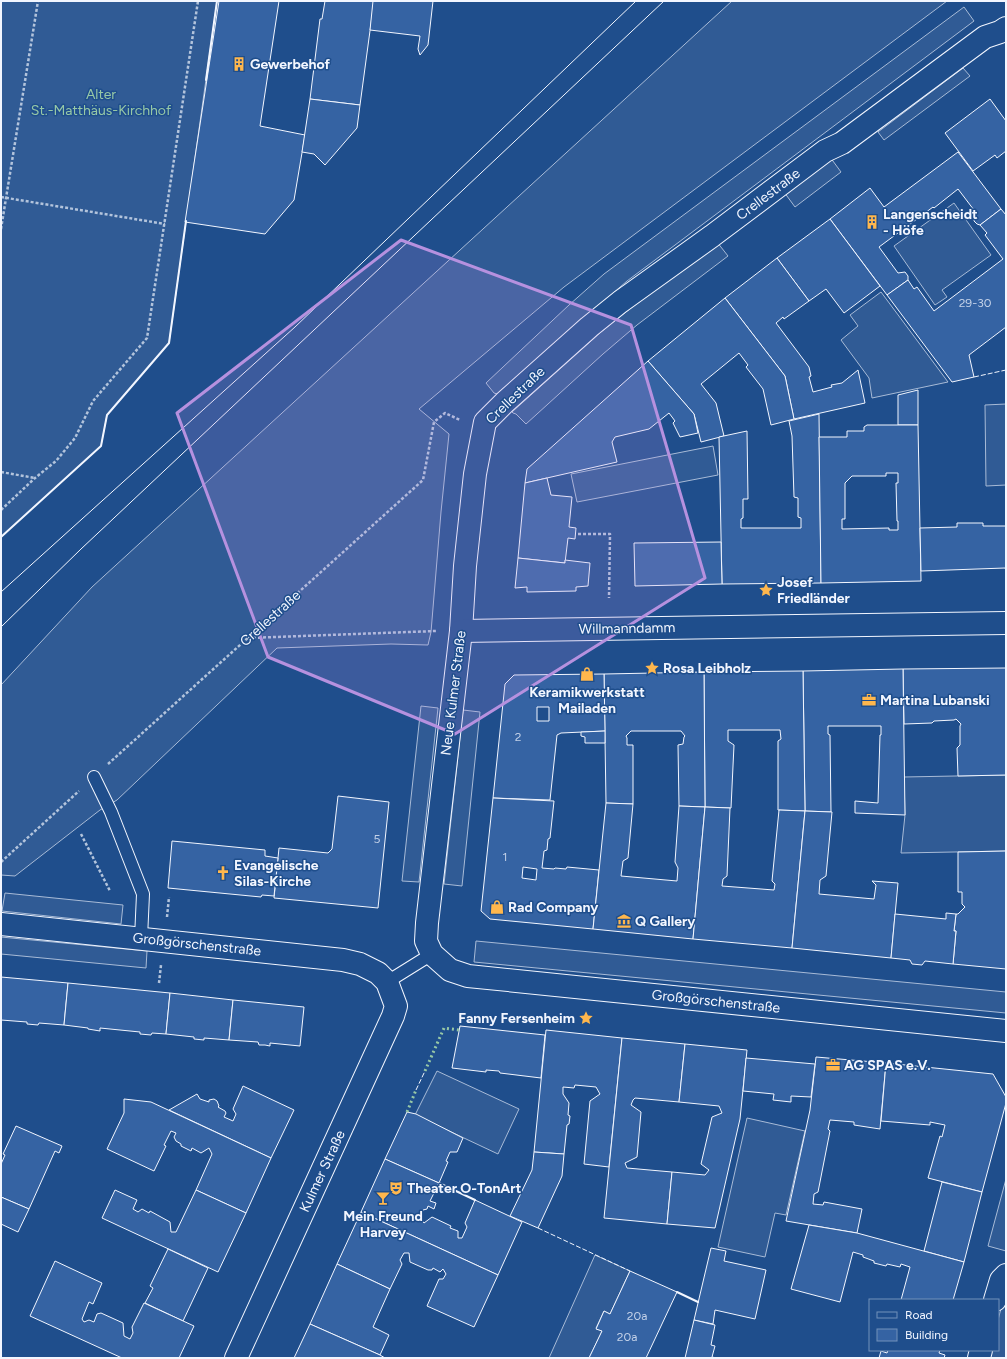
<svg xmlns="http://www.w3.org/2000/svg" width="1007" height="1359" font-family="Figtree,sans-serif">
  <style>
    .built { fill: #305b95; stroke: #a8bbd7 }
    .building { fill: #3563a3; stroke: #f2f6ff; fill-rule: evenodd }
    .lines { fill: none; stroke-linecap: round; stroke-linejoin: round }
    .lane-casing { stroke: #f2f6ff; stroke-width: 14 }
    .street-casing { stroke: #f2f6ff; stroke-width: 24 }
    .path { stroke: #b3c4dc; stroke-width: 2.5; stroke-dasharray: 3 2; stroke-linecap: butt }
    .lane { stroke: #1f4e8c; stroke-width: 12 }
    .street { stroke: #1f4e8c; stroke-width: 22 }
    .tram { stroke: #f2f6ff; stroke-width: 1 }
    .hedge { stroke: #97c8a6; stroke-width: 3; stroke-dasharray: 2 3; stroke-linecap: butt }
    .fence { stroke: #f2f6ff; stroke-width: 1; stroke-dasharray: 5 2; stroke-linecap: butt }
    .wall { stroke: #f2f6ff; stroke-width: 2 }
    .marked { fill: #b691df; fill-opacity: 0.2; stroke: #b691df; stroke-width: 3; stroke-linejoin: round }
    .labels { text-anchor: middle; stroke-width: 3; stroke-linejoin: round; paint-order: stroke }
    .number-label { font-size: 12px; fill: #c3d1e8 }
    .poi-label { font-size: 14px; font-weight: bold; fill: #f2f6ff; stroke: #1f4e8c; text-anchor: start }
    .park-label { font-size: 14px; fill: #97c8a6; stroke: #1f4e8c }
    .street-label { font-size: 14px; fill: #f2f6ff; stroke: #1f4e8c }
  </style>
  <rect width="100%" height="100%" fill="#1f4e8c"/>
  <g class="built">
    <polygon points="1,1 217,1 169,343 107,415 101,446 1,537"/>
    <polygon points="732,1 947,1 564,287 419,409 449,434 441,512 431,632 428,645 391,644 277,648 117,800 100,810 15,876 1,875 1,685 92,587"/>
    <polygon points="964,7 974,21 627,281 497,394 494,393 486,383 569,305 604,274"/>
    <polygon points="963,68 970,76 884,140 878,132"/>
    <polygon points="830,157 841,172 795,207 784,192"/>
    <polygon points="954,203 991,255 942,290 947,297 935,305 894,246"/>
    <polygon points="717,242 728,256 637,325 603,354 526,424 516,414 513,413 512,412 601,332 636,304"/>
    <polygon points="881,292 948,382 872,398 869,378 841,340 858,326 850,315"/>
    <polygon points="1006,404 1006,485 986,486 985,405"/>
    <polygon points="713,446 718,475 577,502 571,474"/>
    <polygon points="421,706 438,708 419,882 402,881"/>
    <polygon points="463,710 480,712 462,886 444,884"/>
    <polygon points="1006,775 1006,851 901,853 905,815 904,777"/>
    <polygon points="5,893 123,905 121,924 2,911"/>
    <polygon points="1,937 147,951 146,968 1,954"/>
    <polygon points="476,941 1006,992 1006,1013 474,962"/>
    <polygon points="437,1071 519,1109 498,1154 415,1115"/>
    <polygon points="747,1118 805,1131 786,1215 775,1213 765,1257 718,1247"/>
    <polygon points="1006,1179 1006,1251 988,1246"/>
    <polygon points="595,1255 630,1271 610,1314 604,1311 596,1328 602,1331 589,1358 549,1358"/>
    <polygon points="1004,1297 1006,1297 1006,1358 988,1358 990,1350 998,1350 998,1320"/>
  </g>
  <g class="building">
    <polygon points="219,1 279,1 260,126 305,135 294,200 265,234 185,222"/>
    <polygon points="325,1 374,1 360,105 310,99 320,19 322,19"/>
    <polygon points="373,1 433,1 428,45 420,55 418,49 420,36 370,30"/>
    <polygon points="310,99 360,105 357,128 325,165 314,154 302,152"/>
    <polygon points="990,99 1006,121 1006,151 997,158 995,155 973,171 945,133"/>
    <polygon points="958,152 1001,209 980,225 977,224 974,221 975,215 977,214 958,189 934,208 933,207 879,247 898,273 905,272 908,276 908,280 887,295 830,219 870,188 884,207"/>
    <polygon points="1001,209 1006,215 1006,327 969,355 974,377 952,382 887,295 908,280 914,289 917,287 934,311 1003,259 985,235 987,233 980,225"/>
    <polygon points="830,219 880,286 844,313 826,289 809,301 777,258"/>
    <polygon points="777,258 809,301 784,319 783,317 776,323 809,367 811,376 809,377 813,392 832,387 831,385 842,383 858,370 865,403 794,419 785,376 725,298"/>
    <polygon points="725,298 785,376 794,419 771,425 763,389 746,367 748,365 739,353 701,384 716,403 724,436 701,442 694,414 648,361"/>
    <polygon points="648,361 694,414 698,433 680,437 673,423 675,421 669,413 649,429 615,437 612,442 617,462 525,483 527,469"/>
    <polygon points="918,390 918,425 898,425 898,395"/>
    <polygon points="819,414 821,583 722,584 719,437 747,431 748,499 743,499 743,518 741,519 741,528 801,528 801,518 798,517 798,498 794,497 792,436 789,421"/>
    <path d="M867,425H918L921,581L821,583L819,437H847V431H864V427ZM886,473H898V483H896L897,521H898V530H889V528L842,529V519H845V483L852,476H886Z"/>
    <polygon points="547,478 551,495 572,497 569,527 576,528 575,539 568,538 565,563 518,558 525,483"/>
    <polygon points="957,523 983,523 983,526 1006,526 1006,570 1005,568 921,571 920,528 957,527"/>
    <polygon points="721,542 722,584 635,586 634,543"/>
    <polygon points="518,558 565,563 565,560 590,563 588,586 576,587 576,591 527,592 527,587 515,588"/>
    <polygon points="1006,668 1006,775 958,776 957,748 960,745 960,726 961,724 956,719 954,720 934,721 932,723 904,724 903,669"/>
    <polygon points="903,669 905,815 855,813 855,801 878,803 880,735 881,735 881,726 828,726 828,734 830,735 831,812 805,811 803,671"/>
    <polygon points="803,671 805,811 778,810 778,741 781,739 780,730 728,730 728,741 734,745 731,808 705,807 704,672"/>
    <polygon points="704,672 705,807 679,806 678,745 683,744 684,737 685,736 681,731 631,731 626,736 627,738 627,745 633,745 633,804 606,803 604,674"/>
    <path d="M604,674L605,731L561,733L557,735L550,800L493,798L505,684L514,675ZM537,707H549V721H537Z"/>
    <polygon points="605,731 605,743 585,743 585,737 581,736 581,732"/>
    <polygon points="338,796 389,802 378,908 274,898 279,848 328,853 332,849"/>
    <path d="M493,798L554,801L550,838L548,839L547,850L544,851L542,868L554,869L555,868L566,869L567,867L599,870L593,929L490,919L481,911ZM523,867L537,869L536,880L522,878Z"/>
    <polygon points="606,803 633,804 628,858 623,861 621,876 677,881 678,868 675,862 679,806 705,807 693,939 593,929"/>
    <polygon points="705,807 730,808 727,876 723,879 722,886 774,890 775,884 772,881 779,810 805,811 792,948 693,939"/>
    <polygon points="805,811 832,812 826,876 820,880 819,894 874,899 876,885 872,881 898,883 891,958 792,948"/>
    <polygon points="172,841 265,850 265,856 278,858 274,896 262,895 261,897 168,888"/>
    <polygon points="1006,851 1006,969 953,964 956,931 954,931 956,914 958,914 965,907 962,904 962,892 958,892 958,852"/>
    <polygon points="946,913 956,914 954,931 956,931 953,964 925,961 922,965 912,964 910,960 891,958 895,914 946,919"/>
    <polygon points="1,977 68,983 64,1025 39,1023 38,1025 27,1024 27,1022 1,1020"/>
    <polygon points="68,983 170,993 166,1034 152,1033 151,1035 140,1034 140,1032 100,1028 100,1031 88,1029 88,1028 64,1025"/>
    <polygon points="170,993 233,1000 229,1040 204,1038 204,1040 194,1039 194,1037 166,1034"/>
    <polygon points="233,1000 304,1007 300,1046 270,1043 270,1046 265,1045 259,1045 258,1042 229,1040"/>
    <polygon points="460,1026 545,1035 541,1078 500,1073 499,1071 486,1070 486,1072 452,1068"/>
    <polygon points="546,1030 622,1038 609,1167 584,1164 590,1101 600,1094 596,1087 575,1085 574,1088 563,1087 563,1094 569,1103 568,1115 570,1116 569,1124 567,1125 564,1154 534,1152"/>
    <polygon points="622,1038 685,1044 679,1102 635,1098 633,1100 631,1105 641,1112 637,1157 625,1163 627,1168 672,1172 667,1224 604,1218"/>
    <polygon points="685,1044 747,1050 740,1119 715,1228 667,1224 672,1172 705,1175 709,1170 701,1164 712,1117 722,1113 719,1106 679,1102"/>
    <polygon points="816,1057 886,1063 880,1129 854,1125 854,1122 830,1120 828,1129 830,1131 818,1192 814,1194 813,1204 823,1205 824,1202 862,1209 857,1233 786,1221 810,1110"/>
    <polygon points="746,1058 815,1064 811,1097 791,1096 791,1102 773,1100 774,1094 743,1091"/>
    <polygon points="886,1063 993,1074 1006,1097 1006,1103 982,1192 928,1178 940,1136 942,1137 945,1125 930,1122 930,1125 881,1121"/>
    <polygon points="243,1086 294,1110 271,1158 169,1110 197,1094 200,1099 209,1102 209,1100 214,1099 217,1101 219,1106 218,1107 225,1111 226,1113 224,1117 233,1121 236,1114 233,1109"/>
    <polygon points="124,1099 151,1102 271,1158 246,1213 196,1190 212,1154 209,1148 201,1153 192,1148 191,1151 181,1146 181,1144 176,1141 174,1137 176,1133 171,1131 164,1145 166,1146 154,1171 107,1149 124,1113"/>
    <polygon points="407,1112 416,1114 463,1138 457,1152 450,1152 446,1161 448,1162 439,1183 385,1159"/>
    <polygon points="16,1126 62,1146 59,1153 55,1151 29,1209 1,1197 1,1164 5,1155 3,1154"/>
    <polygon points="534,1152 564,1154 562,1176 538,1228 510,1216 532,1170"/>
    <polygon points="385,1159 439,1183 430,1201 436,1203 434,1209 428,1206 427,1209 423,1210 420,1218 424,1223 432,1217 451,1226 450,1228 458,1231 458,1238 462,1238 467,1227 465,1223 475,1200 522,1222 498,1275 361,1212"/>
    <polygon points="942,1182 982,1192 964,1262 924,1251"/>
    <polygon points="115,1190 137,1200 133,1209 138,1212 142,1209 149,1213 150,1211 170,1222 171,1232 176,1232 196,1190 246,1213 218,1272 102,1218"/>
    <polygon points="1,1197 29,1209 18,1232 1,1224"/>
    <polygon points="361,1212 498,1275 474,1327 427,1306 439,1279 443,1279 446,1274 443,1269 440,1272 433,1268 432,1270 428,1270 410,1262 409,1253 404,1253 400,1260 402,1264 390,1289 337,1264"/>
    <polygon points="809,1225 857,1233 964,1262 953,1300 901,1300 910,1267 901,1264 900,1267 887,1264 886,1266 874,1263 874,1261 863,1257 863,1255 853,1252 840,1302 791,1289"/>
    <polygon points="711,1248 726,1251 724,1261 766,1270 755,1319 715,1310 713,1324 694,1320"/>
    <polygon points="168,1249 208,1268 183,1321 145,1303 153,1288 150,1286"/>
    <polygon points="55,1261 102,1283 93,1304 89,1302 82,1319 84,1322 89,1320 94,1322 97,1314 101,1313 123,1323 124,1336 130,1339 133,1333 132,1327 144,1303 194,1326 179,1358 122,1358 30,1316"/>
    <polygon points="337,1264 390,1289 373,1327 389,1335 380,1355 310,1324"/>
    <polygon points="630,1271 677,1292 646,1358 589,1358 602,1331 596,1329 604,1311 610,1314"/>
    <polygon points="694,1320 715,1325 711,1345 715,1346 712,1357 716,1358 685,1358"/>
    <polygon points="310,1324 380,1355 385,1358 294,1358"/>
    <polygon points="888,1350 940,1350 939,1353 945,1355 944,1358 879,1358 881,1351 887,1353"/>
  </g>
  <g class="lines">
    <defs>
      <g id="lane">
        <polyline points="94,777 111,812 143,894 141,938"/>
        <polyline points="387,982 432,954"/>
      </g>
      <g id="street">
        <polyline points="1006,28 1000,32 985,37 842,143 825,151 712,236 620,302 589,327 505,402 485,422 475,474 465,566 461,631 427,923 426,941 432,954 450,970 468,976 1006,1031"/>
        <polyline points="461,631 1006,623"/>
        <polyline points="1,924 343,960 360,964 378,973 387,982 396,1006 393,1016 236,1358"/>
        <polyline points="995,1300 1001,1280 1006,1275"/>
        <polyline points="979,1358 981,1350"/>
      </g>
    </defs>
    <use href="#lane" class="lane-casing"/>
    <use href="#street" class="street-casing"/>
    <g class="path">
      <polyline points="1,197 165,224"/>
      <polyline points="1,229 38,1"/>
      <polyline points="1,472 35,478"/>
      <polyline points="1,510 35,478 56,461 75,438 93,401 147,338 198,1"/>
      <polyline points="578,534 610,534 609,598"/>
      <polyline points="248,638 436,631"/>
      <polyline points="108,764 423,480 434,422 445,413 460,420"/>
      <polyline points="81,834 110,891"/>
      <polyline points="1,862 79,791"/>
      <polyline points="167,917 169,897"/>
      <polyline points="159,983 161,965"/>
    </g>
    <use href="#lane" class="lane"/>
    <use href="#street" class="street"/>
    <g class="tram">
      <polyline points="1,592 295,327 636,1"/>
      <polyline points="1,627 81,549 664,1"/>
    </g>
    <g class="hedge">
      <polyline points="425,1071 444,1028 459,1030"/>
      <polyline points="407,1112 416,1090"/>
    </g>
    <g class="fence">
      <polyline points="974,377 1006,370"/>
      <polyline points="416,1090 425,1071"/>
      <polyline points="538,1228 630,1271"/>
    </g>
    <g class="wall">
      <polyline points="206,80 217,1"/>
      <polyline points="1,537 101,446 107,415 169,343 186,221"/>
      <polyline points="439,1183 475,1200"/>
      <polyline points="677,1292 698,1302"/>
    </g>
  </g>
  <path class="marked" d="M401,240L631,325L705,578L455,734L268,657L177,413Z"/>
  <defs>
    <symbol id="building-bare" viewBox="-9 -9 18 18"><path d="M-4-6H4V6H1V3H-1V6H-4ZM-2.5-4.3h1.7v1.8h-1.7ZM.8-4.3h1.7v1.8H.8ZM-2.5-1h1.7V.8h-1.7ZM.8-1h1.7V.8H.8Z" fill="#ffb74d" stroke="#1f4e8c" stroke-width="2.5" paint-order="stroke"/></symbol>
    <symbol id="sight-bare" viewBox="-9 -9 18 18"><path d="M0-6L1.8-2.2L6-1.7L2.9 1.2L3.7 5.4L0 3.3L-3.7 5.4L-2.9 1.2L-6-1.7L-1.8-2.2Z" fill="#ffb74d" stroke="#1f4e8c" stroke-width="2.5" paint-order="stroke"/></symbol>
    <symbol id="shop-bare" viewBox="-9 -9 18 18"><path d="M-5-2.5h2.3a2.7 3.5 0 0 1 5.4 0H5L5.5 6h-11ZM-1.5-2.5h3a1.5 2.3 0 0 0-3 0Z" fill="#ffb74d" stroke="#1f4e8c" stroke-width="2.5" paint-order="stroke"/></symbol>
    <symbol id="office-bare" viewBox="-9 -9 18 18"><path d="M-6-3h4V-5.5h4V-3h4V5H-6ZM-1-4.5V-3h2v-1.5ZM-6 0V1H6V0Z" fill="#ffb74d" stroke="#1f4e8c" stroke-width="2.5" paint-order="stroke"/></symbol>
    <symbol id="church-bare" viewBox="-9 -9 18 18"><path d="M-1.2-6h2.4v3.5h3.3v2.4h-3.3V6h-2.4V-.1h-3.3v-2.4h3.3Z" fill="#ffb74d" stroke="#1f4e8c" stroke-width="2.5" paint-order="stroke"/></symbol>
    <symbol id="museum-bare" viewBox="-9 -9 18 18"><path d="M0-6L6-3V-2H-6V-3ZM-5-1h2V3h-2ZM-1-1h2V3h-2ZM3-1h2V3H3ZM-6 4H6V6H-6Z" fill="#ffb74d" stroke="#1f4e8c" stroke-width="2.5" paint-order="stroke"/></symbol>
    <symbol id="theatre-bare" viewBox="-9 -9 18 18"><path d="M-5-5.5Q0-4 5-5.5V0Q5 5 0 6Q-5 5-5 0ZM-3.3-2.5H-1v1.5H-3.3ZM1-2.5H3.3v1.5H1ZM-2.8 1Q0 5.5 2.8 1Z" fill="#ffb74d" stroke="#1f4e8c" stroke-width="2.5" paint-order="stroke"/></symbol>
    <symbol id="bar-bare" viewBox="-9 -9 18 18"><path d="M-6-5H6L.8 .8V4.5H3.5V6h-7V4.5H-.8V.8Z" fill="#ffb74d" stroke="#1f4e8c" stroke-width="2.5" paint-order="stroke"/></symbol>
  </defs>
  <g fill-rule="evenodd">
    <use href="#building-bare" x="229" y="54" width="20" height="20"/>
    <use href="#building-bare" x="862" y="212" width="20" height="20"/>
    <use href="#sight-bare" x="756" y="580" width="20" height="20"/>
    <use href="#sight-bare" x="642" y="658" width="20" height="20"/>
    <use href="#shop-bare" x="577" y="664" width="20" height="20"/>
    <use href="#office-bare" x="859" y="690" width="20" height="20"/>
    <use href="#church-bare" x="213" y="863" width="20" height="20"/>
    <use href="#shop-bare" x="487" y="897" width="20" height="20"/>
    <use href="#museum-bare" x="614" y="911" width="20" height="20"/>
    <use href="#sight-bare" x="576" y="1008" width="20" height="20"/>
    <use href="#office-bare" x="823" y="1055" width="20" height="20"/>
    <use href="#theatre-bare" x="386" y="1178" width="20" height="20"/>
    <use href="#bar-bare" x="373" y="1188" width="20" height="20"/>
  </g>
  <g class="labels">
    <g class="number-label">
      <text x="975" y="307">29-30</text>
      <text x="518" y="741">2</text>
      <text x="377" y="843">5</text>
      <text x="505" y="861">1</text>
      <text x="637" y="1320">20a</text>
      <text x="627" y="1341">20a</text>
    </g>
    <g class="poi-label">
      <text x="250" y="69">Gewerbehof</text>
      <text x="883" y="219">Langenscheidt<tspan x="883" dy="16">- Höfe</tspan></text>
      <text x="777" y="587">Josef<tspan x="777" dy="16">Friedländer</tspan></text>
      <text x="663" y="673">Rosa Leibholz</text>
      <text x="587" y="697" text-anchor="middle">Keramikwerkstatt<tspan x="587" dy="16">Mailaden</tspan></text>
      <text x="880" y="705">Martina Lubanski</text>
      <text x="234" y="870">Evangelische<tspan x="234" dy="16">Silas-Kirche</tspan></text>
      <text x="508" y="912">Rad Company</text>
      <text x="635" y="926">Q Gallery</text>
      <text x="575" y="1023" text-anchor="end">Fanny Fersenheim</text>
      <text x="844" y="1070">AG SPAS e.V.</text>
      <text x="407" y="1193">Theater O-TonArt</text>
      <text x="383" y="1221" text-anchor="middle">Mein Freund<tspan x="383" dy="16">Harvey</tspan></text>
    </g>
    <g class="park-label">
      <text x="101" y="99">Alter<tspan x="101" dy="16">St.-Matthäus-Kirchhof</tspan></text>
    </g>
    <g class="street-label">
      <text transform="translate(768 194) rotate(-37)" y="5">Crellestraße</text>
      <text transform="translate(515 395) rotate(-44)" y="5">Crellestraße</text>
      <text transform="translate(270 618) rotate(-42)" y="5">Crellestraße</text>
      <text transform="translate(627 628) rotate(-1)" y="5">Willmanndamm</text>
      <text transform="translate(453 693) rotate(-83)" y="5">Neue Kulmer Straße</text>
      <text transform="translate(197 944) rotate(6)" y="5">Großgörschenstraße</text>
      <text transform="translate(716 1001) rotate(6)" y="5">Großgörschenstraße</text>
      <text transform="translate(322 1171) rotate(-65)" y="5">Kulmer Straße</text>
    </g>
  </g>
  <rect width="1007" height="1359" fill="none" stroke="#f2f6ff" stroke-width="4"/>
  <rect x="869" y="1299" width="130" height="52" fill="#1f4e8c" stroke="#7391ba"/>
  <rect x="877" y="1312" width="20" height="6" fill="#1f4e8c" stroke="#7391ba"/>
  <text x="905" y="1319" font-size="12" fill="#f2f6ff">Road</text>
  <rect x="877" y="1329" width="20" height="12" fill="#3563a3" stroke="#7391ba"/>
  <text x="905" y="1339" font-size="12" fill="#f2f6ff">Building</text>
</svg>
